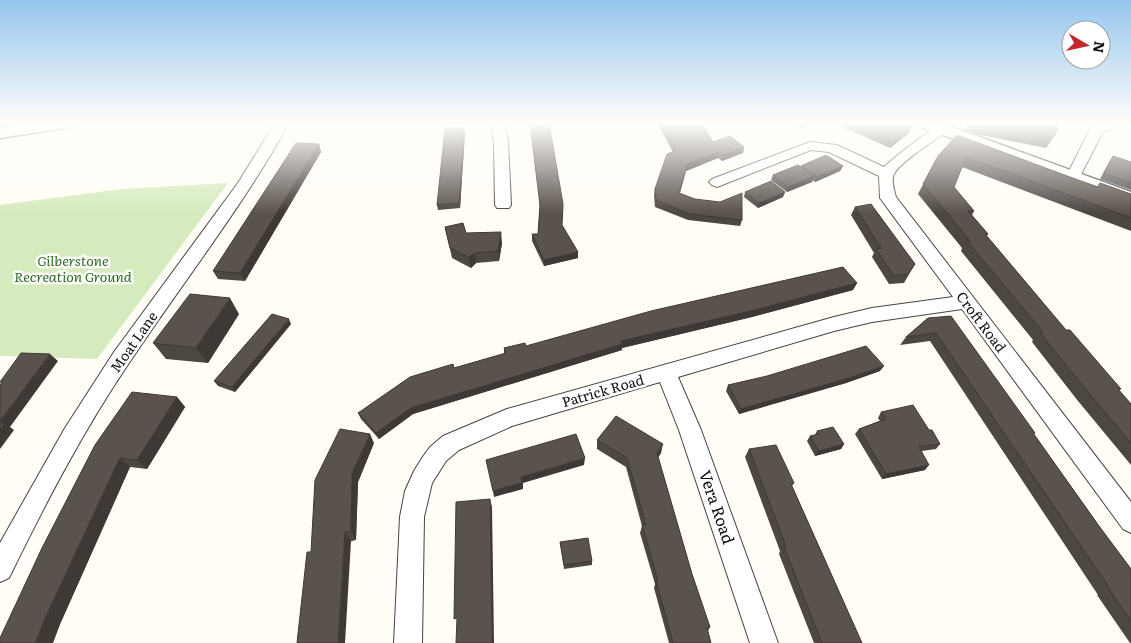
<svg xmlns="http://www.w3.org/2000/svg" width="1131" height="643" font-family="Literata,serif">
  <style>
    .green { fill: #d5ebbd }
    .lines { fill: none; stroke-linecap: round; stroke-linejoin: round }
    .minor-casing { stroke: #444; stroke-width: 2 }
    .tertiary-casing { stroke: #444; stroke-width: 3 }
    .minor { fill: #fff; fill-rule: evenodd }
    .tertiary { fill: #fff; fill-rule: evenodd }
    .wall { fill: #4d4742 }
    .shaded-wall { fill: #3f3936 }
    .building { fill: #5a524d; stroke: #3f3936 }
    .labels { text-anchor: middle; stroke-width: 5; stroke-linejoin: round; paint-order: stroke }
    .park-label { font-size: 14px; font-style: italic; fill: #2f6b1f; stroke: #fff }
    .street-label { font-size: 14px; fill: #111; stroke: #fff }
    .near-street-label { font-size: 16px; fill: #111; stroke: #fff }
  </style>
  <rect width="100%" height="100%" fill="#fffdf5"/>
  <polygon class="green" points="228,183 97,359 0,356 0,205 122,189"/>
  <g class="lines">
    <defs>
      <g id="minor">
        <path d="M275,123H289C242,208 182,283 129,363C83,431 45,504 9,578L0,582V543L65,428L114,352L238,183Z"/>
        <polygon points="491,123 505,123 508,142 511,205 509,208 497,208 495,205 494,142"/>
        <polygon points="1100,123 1121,123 1120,126 1103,132 1078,180 1068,180 1066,177 1090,129 1092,126"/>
        <path d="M941,125L948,129L946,132C934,141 900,162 894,174C891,181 894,190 896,197L1131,502V533L1123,529L962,309L872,322L834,331L678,377L701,430L778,643H750L679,430L660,382L512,426L459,450L446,461L432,483L424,517L422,643H394L400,517L405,491L414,471L422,458L430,447L443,436L507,409L834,317L872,308L953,297L880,198L879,176L829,152L811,150L717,187L712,185L709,182L712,179L810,142L837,145L884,167L899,154L936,126Z"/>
      </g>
      <g id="tertiary">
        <polygon points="30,123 73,123 71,126 65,128 0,138 0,128"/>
        <polygon points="917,123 941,123 1131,192 1131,205 919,126"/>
      </g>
    </defs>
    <use href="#minor" class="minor-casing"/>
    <use href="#tertiary" class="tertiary-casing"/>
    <use href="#minor" class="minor"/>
    <use href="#tertiary" class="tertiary"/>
  </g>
  <g class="wall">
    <polygon points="530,123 549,123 562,225 578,252 578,258 544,266 532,241 532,234 538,234 540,207"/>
    <polygon points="657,123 701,123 713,142 744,147 743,153 722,161 718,158 686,171 680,193 742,220 740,226 688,220 655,207 654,195 655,189 673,152"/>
    <polygon points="791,123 811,123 801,128"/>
    <polygon points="834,123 913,123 908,134 890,148"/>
    <polygon points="962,123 1059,123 1058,131 1046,148 976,134 965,130 968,125"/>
    <polygon points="465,133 460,208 438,210 437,205"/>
    <polygon points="957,135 1070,177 1097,187 1100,183 1131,194 1131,231 962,167 954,187 974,211 972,215 988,234 987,236 1066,330 1121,389 1119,390 1131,404 1131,465 1078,401 1032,342 1033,340 961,251 962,248 918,194 938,156"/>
    <polygon points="319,144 321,152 245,281 218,279 213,271"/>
    <polygon points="1113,156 1131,162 1131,190 1100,179 1109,162"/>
    <polygon points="801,166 843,166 840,171 815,182 812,180 812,182 787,192 771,180 773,175 801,167"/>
    <polygon points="745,192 785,192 783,197 758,208 744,197"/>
    <polygon points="855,207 915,264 904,283 889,284 872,257 874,253 851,215"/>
    <polygon points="445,227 466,233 502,243 499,261 476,263 471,268 452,258"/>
    <polygon points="857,283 853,290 752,317 622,348 622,350 413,414 379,439 361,419 358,413 454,368 504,354 504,348 526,346"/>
    <polygon points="239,314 208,363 166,359 153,343"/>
    <polygon points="928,318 1035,433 1034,434 1099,526 1131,569 1131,643 1130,643 1097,595 1098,595 930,341 900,345 906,337"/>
    <polygon points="291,324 235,392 218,386 214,381"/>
    <polygon points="880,371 846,383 739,414 726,391 728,385"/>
    <polygon points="177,397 185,407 147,469 130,467 61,622 95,445"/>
    <polygon points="881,412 929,430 940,444 936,449 922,451 925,470 882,479 855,434 859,429 880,421 878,418"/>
    <polygon points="817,431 844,444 841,449 815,456 807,441 810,436 815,435"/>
    <polygon points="597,440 661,453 658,457 692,574 710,627 708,631 711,643 669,643 654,588 655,584 640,533 642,526 626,467 597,449"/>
    <polygon points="374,443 358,482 356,540 311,552"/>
    <polygon points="749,449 794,483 792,486 862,643 814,643 779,554 780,551 745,457"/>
    <polygon points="560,542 592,561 592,565 564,569"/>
  </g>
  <g class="shaded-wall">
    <polygon points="802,123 811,123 801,128"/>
    <polygon points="911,123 913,123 908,134 890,148 897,134"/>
    <polygon points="464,128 465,133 460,208 459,203"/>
    <polygon points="319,144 321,152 245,281 240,273"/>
    <polygon points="744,147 743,153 722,161 723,155"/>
    <polygon points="719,152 718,158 686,171 678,199 687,164"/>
    <polygon points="843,166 840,171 815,182 817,177"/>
    <polygon points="814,176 812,182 787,192 788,187"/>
    <polygon points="785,192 783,197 758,208 759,203"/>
    <polygon points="501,232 502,243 499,261 498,251"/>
    <polygon points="578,252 578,258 544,266 544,260"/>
    <polygon points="475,253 476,263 471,268 469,257"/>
    <polygon points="857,283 853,290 752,317 622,348 622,350 413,414 379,439 376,433 411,408 621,341"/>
    <polygon points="230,298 239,314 208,363 196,348"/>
    <polygon points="289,319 291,324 235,392 232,387"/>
    <polygon points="50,354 58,361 10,427 14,430 0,449 0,421"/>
    <polygon points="884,366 880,371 846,383 739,414 741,409"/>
    <polygon points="177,397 185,407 147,469 137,460"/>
    <polygon points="370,434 374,443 358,482 356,540 351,531 352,473"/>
    <polygon points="663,444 661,453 655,462 657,453"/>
    <polygon points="844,444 841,449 815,456 819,451"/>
    <polygon points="120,458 130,467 61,622 53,643 35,643 46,616"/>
    <polygon points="585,458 584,465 523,483 523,489 494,497 493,491 521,477"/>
    <polygon points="929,465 925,470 882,479 886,474"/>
    <polygon points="490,499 492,507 494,643 492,643"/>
    <polygon points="345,532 351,541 345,643 338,643"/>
  </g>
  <g class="building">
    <polygon points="530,123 549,123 563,204 562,225 578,252 544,260 532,234 538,234 540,205"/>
    <polygon points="662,123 701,123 713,142 730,136 744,147 723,155 719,152 687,164 679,193 695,199 720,202 742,193 742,220 689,214 656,200 655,189 667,154 677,150"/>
    <polygon points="871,123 911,123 897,134"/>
    <polygon points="1020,123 1059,123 1058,131"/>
    <polygon points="445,128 464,128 459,203 437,205"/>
    <polygon points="957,135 1070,177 1098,187 1100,183 1131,194 1131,218 966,157 954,187 974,211 968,211 988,234 985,234 1066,330 1070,330 1121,389 1118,389 1131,404 1131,443 1088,392 1040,333 1043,332 967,241 970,241 923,184 938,156"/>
    <polygon points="296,143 319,144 240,273 213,271"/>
    <polygon points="826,155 843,166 817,177 801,166"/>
    <polygon points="1113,156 1131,162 1131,183 1104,173"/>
    <polygon points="798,165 814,176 788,187 773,175"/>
    <polygon points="771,181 785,192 759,203 745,192"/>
    <polygon points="871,204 915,264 908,274 894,276 876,249 881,248 855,207"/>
    <polygon points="463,223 466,233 501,232 498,251 475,253 469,257 450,248 445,227"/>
    <polygon points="843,267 857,283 755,310 621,341 622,344 411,408 376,433 358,413 410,377 453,364 454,368 506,353 504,348 525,343 526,346 651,311"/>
    <polygon points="190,294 230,298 196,348 153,343"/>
    <polygon points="272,314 289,319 232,387 214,381"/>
    <polygon points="951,316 1035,433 1033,433 1099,526 1131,569 1131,621 1109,589 1110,589 936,333 906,337 928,318"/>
    <polygon points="866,346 884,366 849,378 741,409 728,385 767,376"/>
    <polygon points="21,353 50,354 0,421 0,385 2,382 0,382"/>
    <polygon points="132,392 177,397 137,460 120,458 46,616 35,643 0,643 0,638 42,548 95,445"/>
    <polygon points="913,405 929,430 932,430 940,444 919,447 929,465 886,474 859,429 886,419 881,412"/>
    <polygon points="616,416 663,444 657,453 692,574 710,627 707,628 711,643 673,643 656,581 658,581 642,525 646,525 627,458 597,440"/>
    <polygon points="0,423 5,423 0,430"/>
    <polygon points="833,427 844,444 819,451 810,436 819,434 817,431"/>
    <polygon points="340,429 370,434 352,473 351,531 345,532 338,643 297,643 307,552 311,552 315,480"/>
    <polygon points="576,434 585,458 521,477 522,483 493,491 486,460"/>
    <polygon points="776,445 794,483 791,484 862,643 822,643 784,547 786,546 749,449"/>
    <polygon points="490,499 492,643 456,643 457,618 454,619 456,502"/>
    <polygon points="588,538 592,561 564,565 560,542"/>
  </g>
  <linearGradient id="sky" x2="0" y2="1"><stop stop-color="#95c6ee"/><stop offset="0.58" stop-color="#fffefa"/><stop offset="1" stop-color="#fffefa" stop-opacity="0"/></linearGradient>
  <rect width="1131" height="213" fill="url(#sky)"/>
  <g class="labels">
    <g class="park-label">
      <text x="73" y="266">Gilberstone<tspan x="73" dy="16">Recreation Ground</tspan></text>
    </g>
    <g class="street-label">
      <text transform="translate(981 322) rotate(53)" y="5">Croft Road</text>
      <text transform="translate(134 342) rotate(-55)" y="5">Moat Lane</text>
      <text transform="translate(603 391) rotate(-16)" y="5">Patrick Road</text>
    </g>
    <g class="near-street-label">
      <text transform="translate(717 507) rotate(71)" y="6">Vera Road</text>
    </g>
  </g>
  <g transform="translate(1086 45) rotate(99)"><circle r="24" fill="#ffffff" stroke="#a0a0a0"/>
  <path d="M0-4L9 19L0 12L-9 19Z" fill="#c4262e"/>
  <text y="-8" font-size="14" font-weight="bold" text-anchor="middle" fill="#111111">N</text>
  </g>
</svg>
